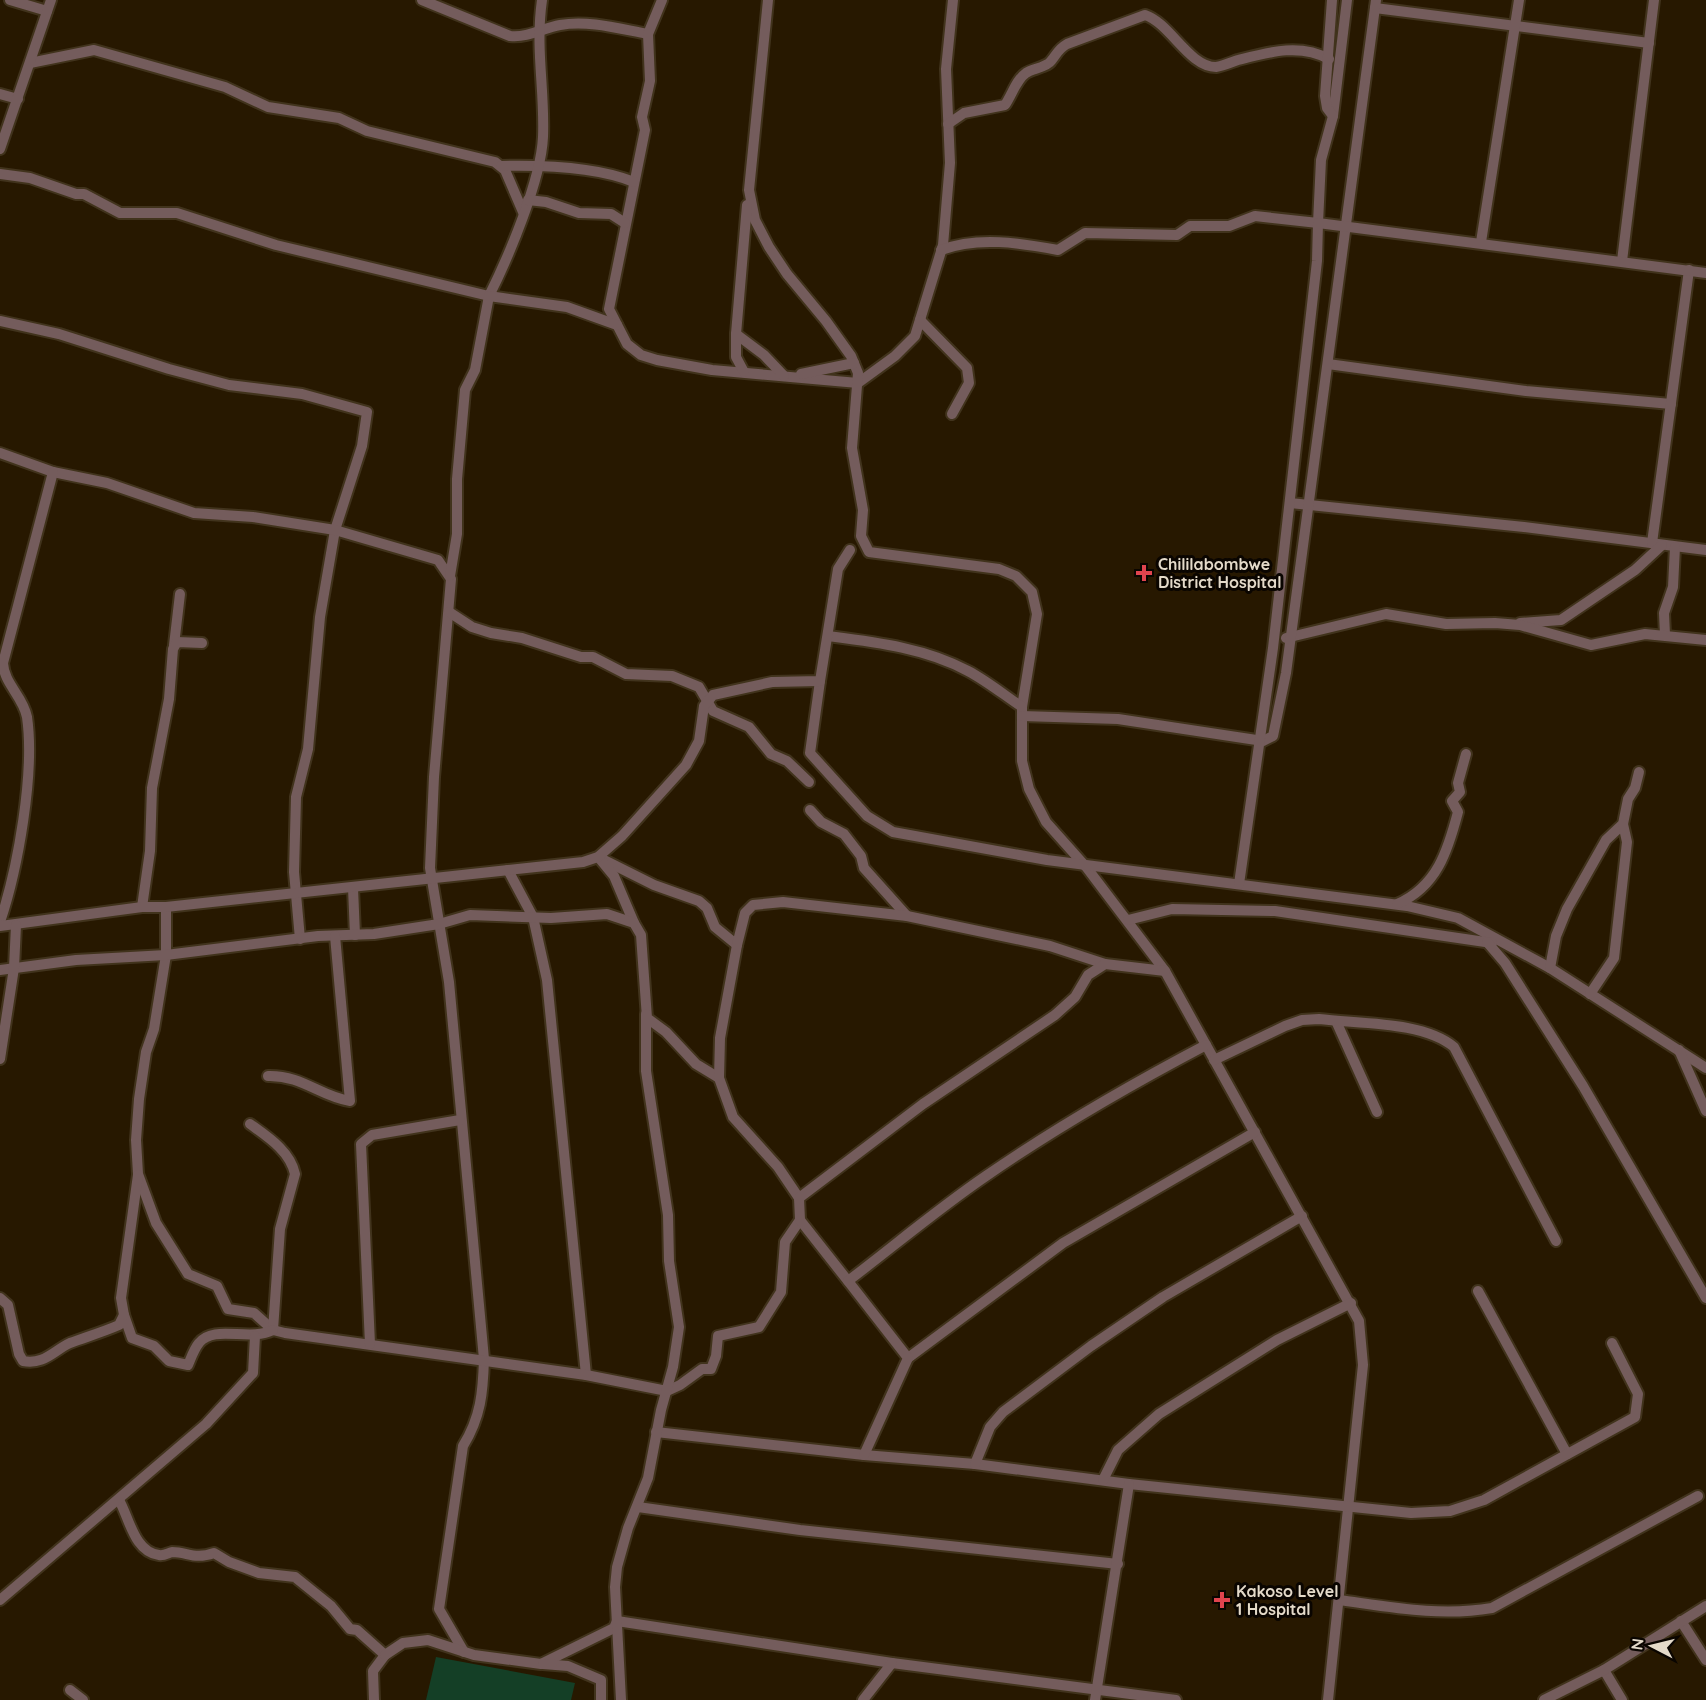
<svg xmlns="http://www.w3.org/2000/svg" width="1706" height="1700" font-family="Quicksand,sans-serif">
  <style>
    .green { fill: #143f26 }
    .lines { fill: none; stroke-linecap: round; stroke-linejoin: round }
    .minor-casing { stroke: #41331c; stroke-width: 14 }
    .minor { stroke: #745c5c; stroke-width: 10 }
    .health-dot { fill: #e0444e; stroke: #0a0500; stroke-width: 2 }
    .labels { text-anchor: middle; stroke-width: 6; stroke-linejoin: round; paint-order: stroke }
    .poi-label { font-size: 16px; font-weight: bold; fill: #e4dac9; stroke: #0a0500; text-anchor: start }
  </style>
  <rect width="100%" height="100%" fill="#271800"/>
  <polygon class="green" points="436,1657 575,1683 571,1700 426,1700"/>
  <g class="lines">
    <defs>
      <g id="minor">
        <polyline points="10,0 47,11"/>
        <path d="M422,0L510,36C528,38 543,28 560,25C589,20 620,29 648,34"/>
        <polyline points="662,0 648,34 650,81 642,117 645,130 609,309 627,344 641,355 657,360 712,370 858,383 895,356 915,336 943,245 950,163 946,69 953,0"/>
        <polyline points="768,0 749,190 755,220 769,247 787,274 826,321 851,356 858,373 852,448 863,510 861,536 869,552 999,569 1016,576 1032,592 1037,614 1022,707 1022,761 1029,789 1046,822 1087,868 1165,971 1359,1321 1363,1365 1328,1700"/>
        <polyline points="1375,8 1649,43"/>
        <polyline points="30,63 94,50 225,87 268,107 339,118 367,131 495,162 505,170 523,212"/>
        <polyline points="0,94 18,99"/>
        <polyline points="1333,116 1347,0"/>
        <path d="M948,124L964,113L1005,105C1012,95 1016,80 1026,73C1032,69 1047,67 1051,61C1057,54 1058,49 1067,44L1145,15C1170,23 1189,67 1216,67C1223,66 1232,62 1238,60C1269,52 1300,43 1329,59"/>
        <polyline points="0,149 51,0"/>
        <path d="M501,166C542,165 597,167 634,182"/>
        <path d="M0,174L30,178L76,194H84L120,213H177L276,245L489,296C509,256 541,180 543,137C545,90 535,49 542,0"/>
        <polyline points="528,200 546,202 579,213 611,214 625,223"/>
        <polyline points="1481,242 1519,0"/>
        <path d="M941,250C978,236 1020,243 1058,250L1085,233L1177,235L1190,226H1229L1255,216L1318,223L1321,160L1333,116L1327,108L1325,96L1332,0"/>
        <polyline points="1622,261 1654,0"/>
        <polyline points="920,320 967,368 969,383 952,414"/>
        <polyline points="0,321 59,334 169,369 229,385 302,394 367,412 362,446 335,530 320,617 308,749 296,797 294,872 300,939"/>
        <polyline points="736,334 764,355 784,376"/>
        <polyline points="1328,364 1526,391 1671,404"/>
        <polyline points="744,372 736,357 736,334 747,205"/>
        <polyline points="801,374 854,363"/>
        <path d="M0,453L53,472L107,483L194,513L253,517L335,530L438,560L451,579L434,777L430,868L449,982L484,1359C483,1392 481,1417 463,1446L439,1609L464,1652"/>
        <polyline points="1290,503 1524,527 1706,550"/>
        <polyline points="1652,543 1689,270"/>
        <polyline points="450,576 457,534 457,479 465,390 475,370 489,296 567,307 617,325"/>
        <polyline points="449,612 472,627 491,633 522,638 581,657 593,657 626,674 672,676 699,687 713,711 749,727 771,754 787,761 809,782"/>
        <polyline points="1520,623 1561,620 1635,570 1662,545"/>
        <polyline points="1665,635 1664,613 1673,587 1675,547"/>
        <path d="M828,636C875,642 926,648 968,671C987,681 1004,695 1022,707"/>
        <polyline points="1286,638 1386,614 1446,624 1495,623 1520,625 1591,645 1645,634 1706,640"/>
        <polyline points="174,645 180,594"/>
        <polyline points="820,681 810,753 867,816 893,832 1047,860 1407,906 1458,918 1550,968 1706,1068"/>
        <polyline points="1022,716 1118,719 1263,741 1273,736 1286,673 1376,0"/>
        <polyline points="810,810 821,822 844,834 861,856 864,868 907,916"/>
        <polyline points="598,857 654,885 699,901 707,908 715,927 737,945"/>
        <polyline points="600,859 614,876 634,923"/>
        <polyline points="508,870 533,917 547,980 586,1375"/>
        <polyline points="1239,884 1273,648 1317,261 1318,223 1706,273"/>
        <polyline points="353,888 355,935"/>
        <path d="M1397,904C1437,887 1448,850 1458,812L1452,801L1460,792L1458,783L1466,754"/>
        <polyline points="142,907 150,851 152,788 169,699 173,649 177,642 202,643"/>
        <polyline points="166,907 166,955 154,1029 146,1052 139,1099 136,1140 138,1174 156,1223 188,1274 217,1286 228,1309 254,1313 273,1330 285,1333 586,1375 667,1391 680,1385 702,1369 711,1369 716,1356 718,1336 759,1327 781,1292 785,1242 800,1220"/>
        <polyline points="1128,920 1172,909 1275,911 1492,943"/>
        <path d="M0,922C18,868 35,773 27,717C23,696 4,684 3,663L53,472"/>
        <polyline points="0,926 142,907 166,907 583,862 598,857 622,836 686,765 699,741 704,706 713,695 772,682 820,681 838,569 850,550"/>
        <polyline points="1487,942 1505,963 1583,1086 1706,1298"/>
        <polyline points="1550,968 1556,936 1567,909 1606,840 1623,824 1628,799 1635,788 1639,772"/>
        <polyline points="0,970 76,960 166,955 318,936 374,934 439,924 470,915 551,918 607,914 634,923 641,935 647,1018 666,1032 696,1064 719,1078"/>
        <polyline points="1590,994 1614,958 1627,842 1623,824"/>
        <polyline points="1336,1021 1377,1112"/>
        <polyline points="1679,1050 1706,1111"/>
        <polyline points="0,1059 14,968 16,925"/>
        <path d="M1214,1060L1285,1026L1302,1020L1319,1019C1359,1024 1423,1021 1454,1047L1556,1241"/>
        <path d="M268,1076C302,1075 321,1097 350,1101L335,936"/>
        <path d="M250,1124C268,1137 290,1151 295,1174L280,1229L273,1330"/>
        <polyline points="799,1198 778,1167 733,1117 719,1078 720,1038 737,945 745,913 753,905 783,902 907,916 1050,946 1105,964"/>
        <polyline points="848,1281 800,1220 799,1198 923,1104 1055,1015 1075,997 1088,975 1105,964 1165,971"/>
        <polyline points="1478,1291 1567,1454"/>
        <path d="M0,1298L8,1305L19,1354L23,1361C44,1365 53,1351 70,1343C86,1337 103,1332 119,1325L124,1315L132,1338L154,1346L169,1361L188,1365C191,1358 194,1349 199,1343C214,1324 249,1342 273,1330"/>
        <polyline points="124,1315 121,1298 138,1175"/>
        <polyline points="370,1344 361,1144 372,1135 460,1120"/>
        <polyline points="908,1358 1063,1243 1255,1132"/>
        <polyline points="656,1432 864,1455 975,1464 1129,1484 1411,1513 1450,1511 1484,1500 1635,1417 1638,1394 1612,1343"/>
        <path d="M864,1455L908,1358L848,1281C894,1246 939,1208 986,1176C1057,1127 1130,1085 1206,1045"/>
        <polyline points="975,1464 990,1427 1003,1412 1091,1346 1163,1297 1302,1216"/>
        <polyline points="1103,1480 1118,1450 1159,1414 1277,1340 1351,1303"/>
        <path d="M119,1500C129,1517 134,1552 159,1555C164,1556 168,1553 172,1552C188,1552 194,1560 214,1553L229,1562L259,1573L295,1577L331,1606L350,1629L357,1630L385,1655L373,1671L374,1700"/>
        <polyline points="638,1507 800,1530 1118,1564"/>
        <polyline points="0,1600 206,1424 253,1373 255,1336"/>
        <path d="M1339,1600C1390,1607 1440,1617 1492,1608L1698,1496"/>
        <polyline points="1681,1621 1706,1660"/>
        <polyline points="385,1655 403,1643 428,1640 474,1655 541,1664 614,1628 617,1621 892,1663 1176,1700"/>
        <polyline points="543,1664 568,1666 601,1680 601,1700"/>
        <polyline points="1604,1670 1622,1700"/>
        <polyline points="70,1690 83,1700"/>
        <polyline points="621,1700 615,1587 617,1567 628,1528 648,1478 661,1410 673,1367 679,1327 669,1261 668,1215 646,1071 646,1014"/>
        <polyline points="863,1700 892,1663"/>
        <polyline points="1095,1700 1129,1484"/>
        <polyline points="1544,1700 1604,1670 1706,1606"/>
      </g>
    </defs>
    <use href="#minor" class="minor-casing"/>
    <use href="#minor" class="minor"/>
  </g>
  <g class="health-dot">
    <path d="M1141 564h6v6h6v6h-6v6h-6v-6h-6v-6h6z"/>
    <path d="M1219 1591h6v6h6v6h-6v6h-6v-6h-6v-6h6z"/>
  </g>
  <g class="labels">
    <g class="poi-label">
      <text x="1158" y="570">Chililabombwe<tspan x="1158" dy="18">District Hospital</tspan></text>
      <text x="1236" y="1597">Kakoso Level<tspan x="1236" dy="18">1 Hospital</tspan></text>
    </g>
  </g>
  <g transform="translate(1652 1646) rotate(277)" stroke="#0a0500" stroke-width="4.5" paint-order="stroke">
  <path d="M0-4.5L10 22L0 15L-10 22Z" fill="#e4dac9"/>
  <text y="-9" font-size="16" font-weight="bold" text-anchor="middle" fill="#e4dac9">N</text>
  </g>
</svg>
